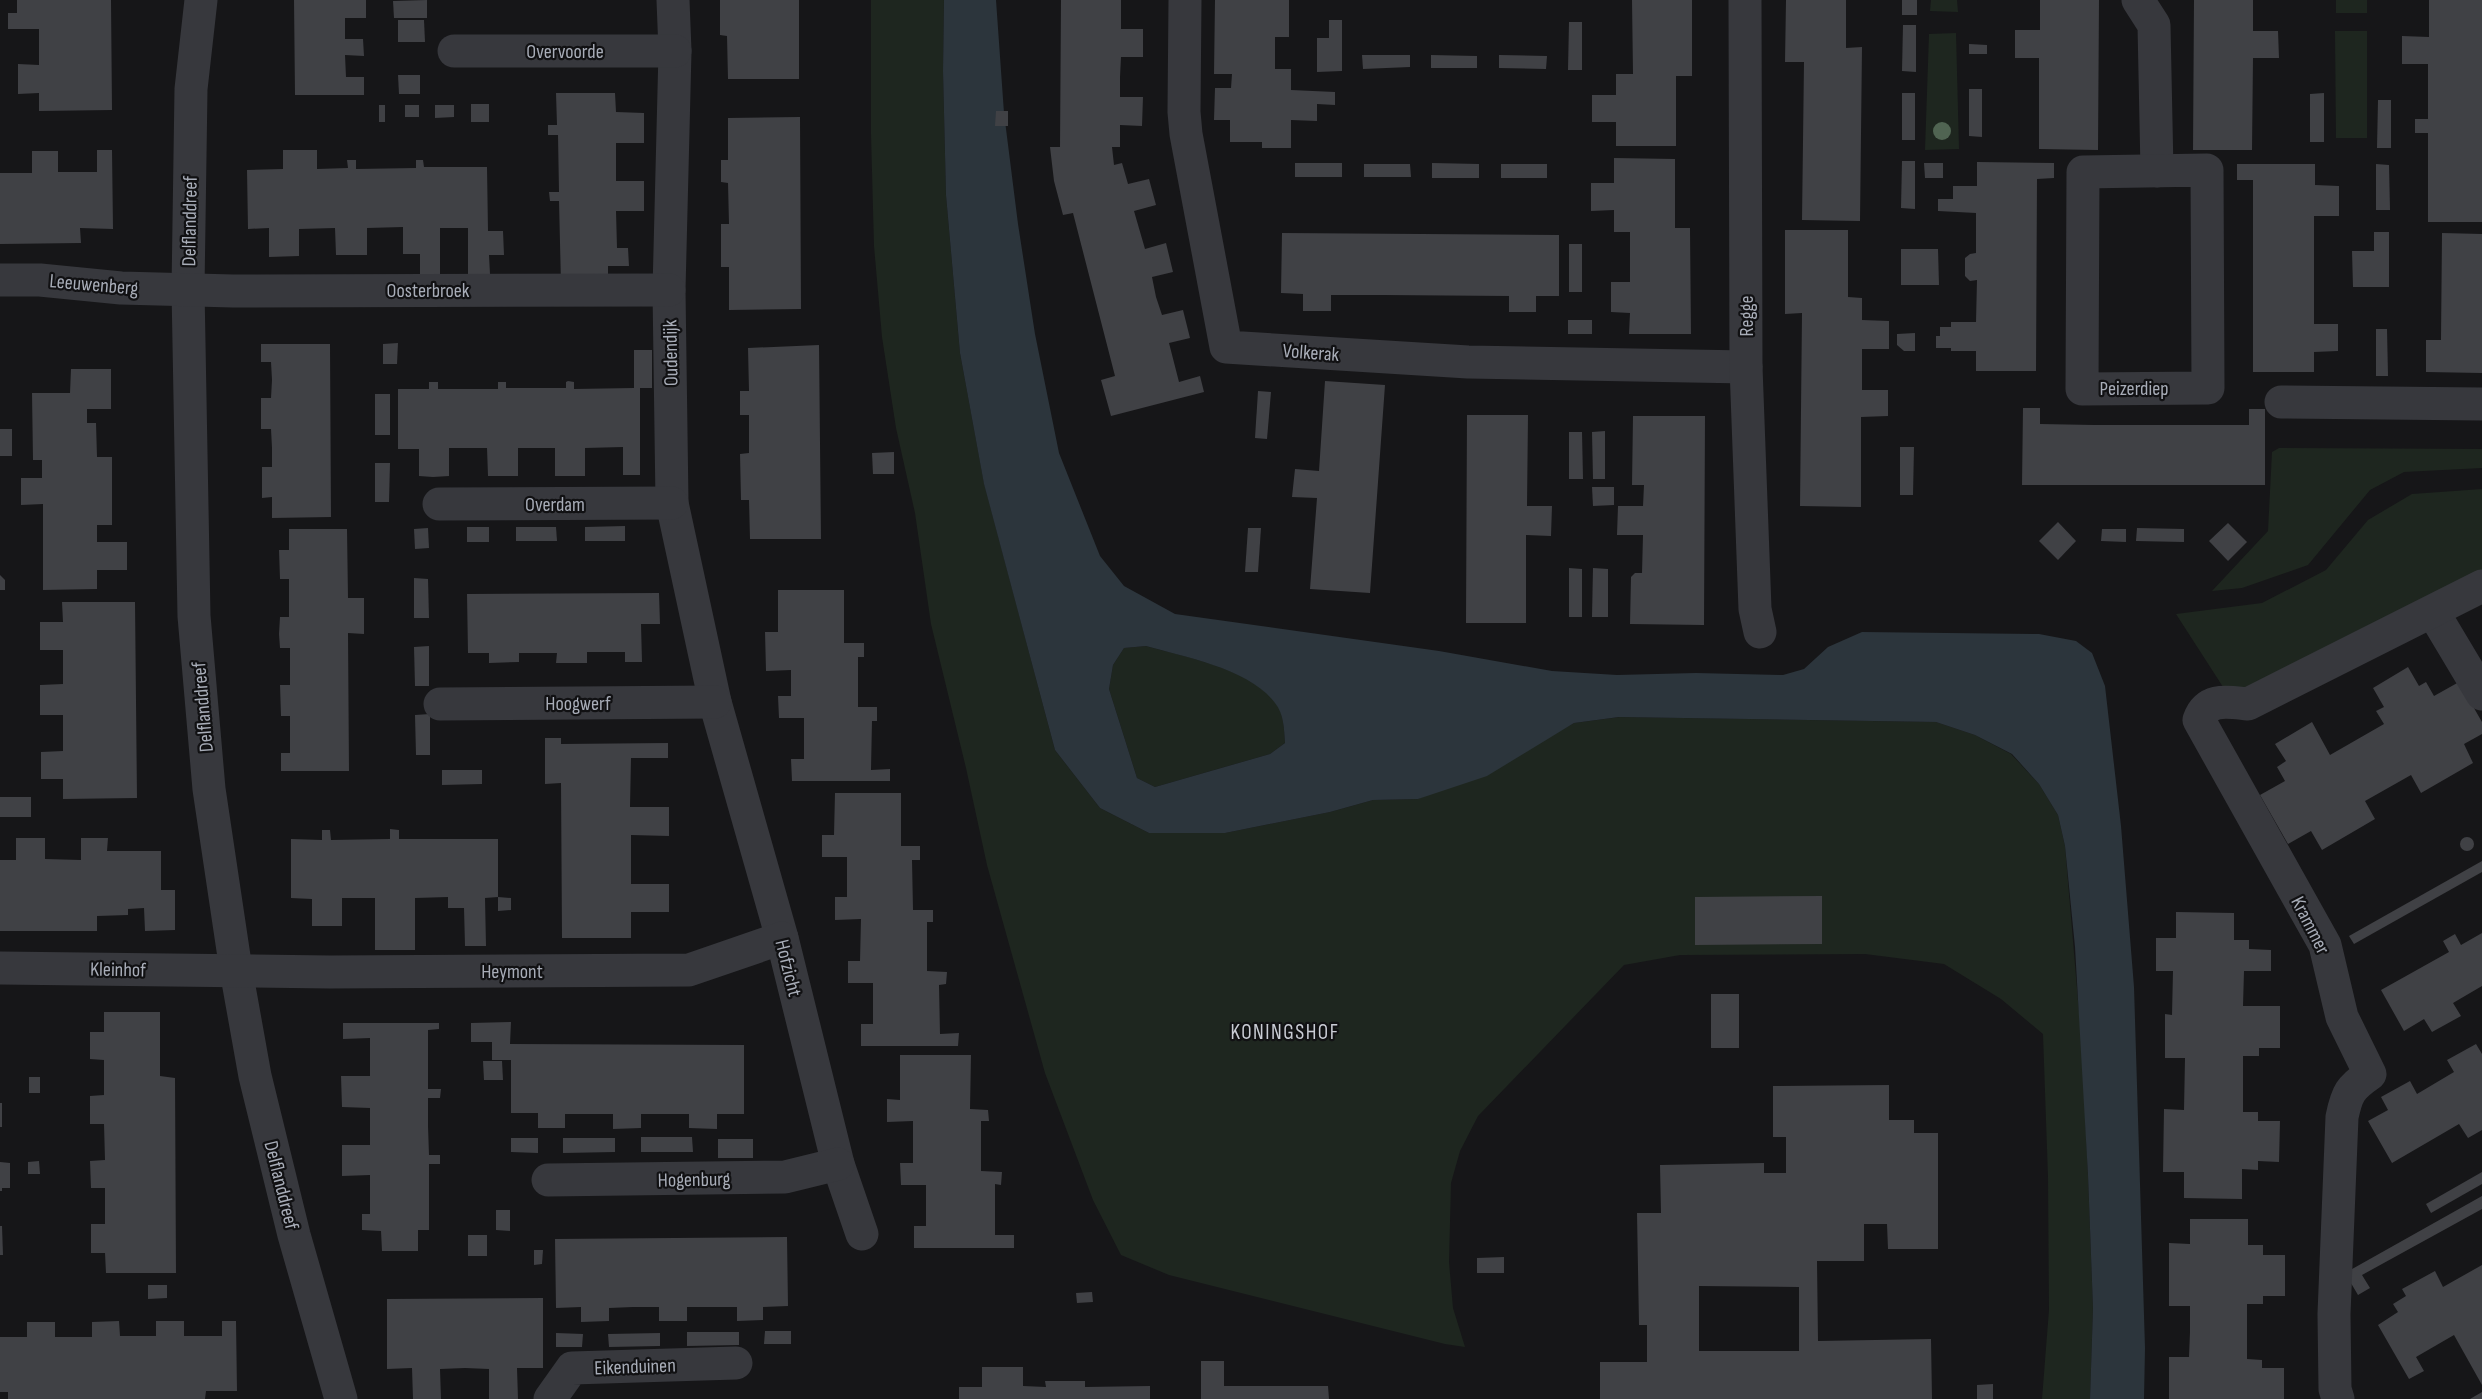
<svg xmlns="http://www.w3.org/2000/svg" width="2482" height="1399" font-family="'Sofia Sans Condensed',sans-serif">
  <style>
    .green { fill: #1e261f }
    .water { fill: #2c353c; fill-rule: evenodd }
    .building { fill: #404145; fill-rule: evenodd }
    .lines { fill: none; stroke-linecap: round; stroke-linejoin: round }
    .minor { stroke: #37383d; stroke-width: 33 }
    .tree { fill: #506452 }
    .labels { text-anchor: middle; stroke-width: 4.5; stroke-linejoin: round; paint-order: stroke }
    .street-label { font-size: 20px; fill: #a8adb8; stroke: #111113 }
    .neighbourhood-label { font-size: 21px; letter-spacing: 1.5px; fill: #c9ccd4; stroke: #111113 }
  </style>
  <rect width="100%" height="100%" fill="#161618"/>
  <g class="green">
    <polygon points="871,0 944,0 943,71 946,195 960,353 984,483 1055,750 1100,808 1149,833 1225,833 1330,812 1373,800 1418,799 1546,739 1574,723 1620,717 1936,722 1975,735 2011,754 2039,784 2058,815 2065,846 2082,1048 2088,1175 2093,1308 2090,1399 2042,1399 2049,1310 2048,1177 2043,1034 2001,999 1944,964 1865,954 1680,955 1624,965 1478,1116 1460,1151 1451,1183 1449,1262 1453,1308 1465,1347 1445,1344 1169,1275 1121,1255 1093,1200 1045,1073 987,865 966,768 931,624 915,513 896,428 882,337 874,246 871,134"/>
    <polygon points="1931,0 1957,0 1958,12 1930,11"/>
    <rect x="2336" y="0" width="31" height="13"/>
    <polygon points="2335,31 2367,31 2367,138 2336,138"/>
    <polygon points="1956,33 1959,149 1925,150 1929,34"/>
    <polygon points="2279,448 2482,449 2482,468 2404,472 2370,490 2308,565 2242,588 2212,591 2268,531 2272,452"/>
    <polygon points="2482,489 2482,573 2234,704 2176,614 2262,603 2326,570 2368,520 2412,494"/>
    <path d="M1146,646C1185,657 1251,669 1276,703C1284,714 1284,729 1285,743L1270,754L1155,787L1137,778L1109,689L1113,665L1124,648Z"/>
  </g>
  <path class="water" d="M944,0H996L1004,113L1018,224L1035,334L1059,453L1100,556L1124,586L1175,614L1439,651L1552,671L1617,675L1696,673L1783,675L1804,669L1828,647L1862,632L2039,634L2076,641L2092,653L2105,686L2121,826L2134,987L2145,1348L2144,1399H2090L2093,1308L2088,1175L2075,947L2065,846L2058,815L2039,784L2012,754L1975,735L1936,722L1619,717L1574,723L1487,776L1418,799L1373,800L1330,812L1225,833H1149L1100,808L1055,750L984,484L960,353L946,195L943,71ZM1146,646C1185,657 1250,669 1275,703C1284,714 1284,729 1285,743L1270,754L1155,787L1137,778L1109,689L1113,665L1124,648Z"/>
  <g class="building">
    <polygon points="17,0 111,0 112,110 39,111 39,93 18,94 18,64 39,65 39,29 8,29 8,13 17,13"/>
    <polygon points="294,0 366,0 366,18 345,18 345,39 363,39 364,56 345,55 346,77 364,77 364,95 295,95"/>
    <polygon points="427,0 427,18 394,18 393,1"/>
    <polygon points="720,0 799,0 799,79 728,79 727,36 720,35"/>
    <polygon points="1061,0 1121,0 1121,29 1143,29 1143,57 1121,57 1120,77 1120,97 1143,97 1142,126 1120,125 1120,147 1112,147 1114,165 1122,163 1128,184 1149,179 1156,205 1134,211 1145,249 1166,243 1173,272 1152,277 1156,297 1162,315 1183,310 1190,338 1169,343 1179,382 1200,376 1204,392 1111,416 1101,380 1115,376 1073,213 1063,215 1054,181 1050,147 1060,147"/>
    <polygon points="1215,0 1289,0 1289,37 1275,37 1275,69 1291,69 1291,90 1335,92 1335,105 1317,104 1317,121 1291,120 1291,148 1262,148 1262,142 1230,142 1230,120 1214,120 1215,88 1231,88 1232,74 1214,74"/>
    <polygon points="1632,0 1692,0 1692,76 1676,76 1676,146 1616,146 1616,122 1592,122 1592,95 1616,95 1616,74 1633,74"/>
    <polygon points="1786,0 1846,0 1846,48 1862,47 1860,221 1802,220 1804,62 1785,62"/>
    <rect x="1902" y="0" width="15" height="15"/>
    <polygon points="2040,0 2099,0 2098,150 2039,149 2039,58 2015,58 2015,30 2040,30"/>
    <polygon points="2194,0 2253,0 2253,31 2278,31 2279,58 2253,58 2252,150 2193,150"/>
    <polygon points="2429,0 2482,0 2482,222 2428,222 2428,133 2415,133 2415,119 2428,119 2428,64 2402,64 2402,36 2429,37"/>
    <polygon points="398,20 424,20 425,42 398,42"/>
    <polygon points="1329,20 1342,20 1342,71 1317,72 1317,38 1329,38"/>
    <polygon points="1569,22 1582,22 1582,70 1568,70"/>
    <polygon points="1903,25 1916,25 1916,72 1902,71"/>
    <polygon points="1969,44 1987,45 1987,54 1969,54"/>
    <polygon points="1362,55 1410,55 1410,67 1363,69"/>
    <polygon points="1431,55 1477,56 1477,68 1431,68"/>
    <polygon points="1499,55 1547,56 1546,69 1499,68"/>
    <polygon points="398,75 420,75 420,94 399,94"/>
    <polygon points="1969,89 1982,89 1982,137 1969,136"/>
    <polygon points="556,93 615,93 616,112 644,113 644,143 616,143 616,181 644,181 644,211 616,211 617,248 628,248 629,266 608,266 608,283 561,284 559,201 550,201 549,192 559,192 558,135 548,135 548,125 557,125"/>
    <rect x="1902" y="93" width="13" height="47"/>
    <polygon points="2324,93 2324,142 2310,142 2310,94"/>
    <polygon points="2378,100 2391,100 2391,148 2377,148"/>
    <rect x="471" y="104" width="18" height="18"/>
    <rect x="379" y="105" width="6" height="17"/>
    <rect x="405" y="105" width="14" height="12"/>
    <polygon points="435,105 454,105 454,117 435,118"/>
    <polygon points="996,111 1008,111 1008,126 995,126"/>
    <polygon points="800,117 801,309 729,310 729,267 721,267 721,224 729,224 728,183 721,182 721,160 728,160 728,118"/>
    <polygon points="97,150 112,150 113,229 80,228 81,243 0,244 0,173 32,173 32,151 58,151 58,172 97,172"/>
    <polygon points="283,150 317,150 317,169 348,168 347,160 356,160 356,169 416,168 416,160 423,160 424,167 487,167 488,231 503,231 504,255 489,255 490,274 468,275 468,228 440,228 440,275 420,274 420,254 403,254 403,227 367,228 367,255 336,255 335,228 299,229 299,256 269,257 269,228 248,229 247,170 283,169"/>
    <polygon points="1614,158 1675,159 1675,228 1690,228 1691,334 1629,334 1630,313 1611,312 1611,282 1630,282 1630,232 1614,232 1614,210 1591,211 1591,183 1614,183"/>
    <polygon points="1902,161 1915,161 1915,209 1901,208"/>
    <polygon points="1977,162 2054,163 2054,178 2037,179 2036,371 1976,371 1976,351 1951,351 1951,348 1936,348 1936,336 1940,336 1940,327 1951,327 1951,322 1976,322 1977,280 1970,281 1965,276 1965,258 1970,254 1976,253 1976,213 1938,211 1938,199 1953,199 1953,186 1977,186"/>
    <rect x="1295" y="163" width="47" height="14"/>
    <polygon points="1432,163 1479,164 1479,178 1432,178"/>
    <polygon points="1924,163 1943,163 1943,178 1925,178"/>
    <polygon points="1364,164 1410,164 1411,177 1364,177"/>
    <rect x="1501" y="164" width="46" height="14"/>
    <polygon points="2237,164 2315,164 2315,185 2339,186 2339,216 2314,216 2314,324 2338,324 2338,351 2314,352 2314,372 2253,372 2253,180 2237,180"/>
    <polygon points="2376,164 2389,165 2390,210 2376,210"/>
    <polygon points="1785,230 1848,230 1848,297 1862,298 1862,320 1889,321 1889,349 1862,349 1862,390 1888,390 1888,416 1861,417 1861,507 1800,506 1802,313 1785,314"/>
    <polygon points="2374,232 2389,232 2389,287 2353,287 2352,251 2374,251"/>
    <polygon points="1282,233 1559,235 1559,296 1536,296 1536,312 1509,312 1509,296 1384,295 1331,295 1331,311 1303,311 1303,294 1281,293"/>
    <polygon points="2442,233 2482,234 2482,373 2426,372 2426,340 2441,340"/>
    <rect x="1569" y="244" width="13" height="48"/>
    <polygon points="1901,249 1938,249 1939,285 1901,285"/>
    <rect x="1568" y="320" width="24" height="14"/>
    <polygon points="2376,329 2387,329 2388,376 2376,376"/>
    <polygon points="1915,333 1915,351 1904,351 1897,345 1897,334"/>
    <polygon points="398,343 397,364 383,364 383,344"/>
    <polygon points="261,344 330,344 331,517 272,518 272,497 262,498 262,467 272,467 272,448 271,429 261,429 261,398 271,398 272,380 271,362 261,362"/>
    <polygon points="819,345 821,539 750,539 749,500 741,500 740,454 749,453 749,415 740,415 740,391 749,391 748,348"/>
    <polygon points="634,350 652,350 652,388 640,388 640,475 623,475 623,447 585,448 585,476 555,476 555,448 518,448 518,476 488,476 487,448 449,448 449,476 433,477 419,476 419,449 398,449 398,389 429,389 429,382 438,382 438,389 498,389 498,382 506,382 506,388 566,388 566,382 568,381 574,382 574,389 634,388"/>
    <polygon points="71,369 111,369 111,409 87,409 87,423 96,423 97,457 112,457 112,525 97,525 97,542 127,542 127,570 97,570 97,589 43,590 43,504 21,505 21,478 42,478 42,460 33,460 32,393 70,393"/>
    <polygon points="1325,381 1385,385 1370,593 1310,589 1317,498 1292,497 1295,469 1319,471"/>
    <polygon points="1258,391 1271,392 1267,439 1255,438"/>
    <rect x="375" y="394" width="15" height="41"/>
    <polygon points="2023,408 2040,408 2040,424 2094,425 2249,425 2249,409 2265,409 2265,485 2022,485"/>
    <polygon points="1467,415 1528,415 1527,506 1552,506 1551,536 1526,535 1526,623 1466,623"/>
    <polygon points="1633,416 1705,416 1704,625 1630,624 1631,577 1635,573 1642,573 1643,535 1617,535 1618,506 1643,506 1644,485 1632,485"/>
    <rect x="0" y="429" width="12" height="27"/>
    <polygon points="1605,431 1605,479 1593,479 1592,432"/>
    <polygon points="1569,432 1582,432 1583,479 1569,479"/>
    <polygon points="1900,447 1914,447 1913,495 1900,495"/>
    <polygon points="894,452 894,474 873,474 872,453"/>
    <polygon points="375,463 390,463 389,502 375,502"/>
    <polygon points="1592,487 1614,487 1614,505 1593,506"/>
    <polygon points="2058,522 2076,541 2058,560 2039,541"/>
    <polygon points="2228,523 2247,542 2228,561 2209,541"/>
    <polygon points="625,526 625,541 585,541 585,527"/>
    <rect x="467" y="527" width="22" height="15"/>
    <polygon points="516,527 556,527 557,541 516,541"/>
    <polygon points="428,528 429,548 415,549 414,529"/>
    <polygon points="1248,528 1261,528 1258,572 1245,572"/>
    <polygon points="2137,528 2184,529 2184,542 2136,541"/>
    <polygon points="289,529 347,529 348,598 364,598 364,634 348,633 349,771 281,771 281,753 290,753 290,716 281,716 280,685 290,685 290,648 280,648 279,634 280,617 289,617 289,579 280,579 279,550 289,550"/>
    <polygon points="2102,529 2126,529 2126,542 2101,541"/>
    <polygon points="1569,568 1582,569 1582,617 1569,617"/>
    <polygon points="1593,568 1608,569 1608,617 1592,617"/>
    <polygon points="0,575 5,580 5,590 0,590"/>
    <polygon points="414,578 428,579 429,618 414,618"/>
    <polygon points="778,590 844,590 844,643 864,643 864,657 858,657 858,707 877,707 877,721 872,721 871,770 890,769 890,781 792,781 791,759 804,759 804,718 779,718 778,696 791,696 791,670 766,671 765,632 778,632"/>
    <polygon points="659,593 660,624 641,624 642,662 625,662 625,652 587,652 587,663 556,663 557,653 519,653 519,662 489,663 489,653 468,653 467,594"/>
    <polygon points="62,602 135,602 137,798 63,799 63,779 41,779 41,752 63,751 63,715 40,715 40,685 63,684 63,650 40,650 40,622 63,622"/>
    <polygon points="429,646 429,686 415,686 414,647"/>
    <polygon points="2408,667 2419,686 2426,682 2434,696 2459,682 2482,722 2482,734 2464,744 2473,763 2421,793 2411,775 2365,801 2375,819 2322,850 2311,831 2288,844 2260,795 2285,781 2277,767 2286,761 2275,744 2312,722 2330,755 2384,724 2376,711 2384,707 2373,688"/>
    <polygon points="430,714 430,755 416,755 415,715"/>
    <polygon points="545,738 561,738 561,744 668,743 668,758 631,758 630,807 669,807 669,836 631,835 631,884 669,884 669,912 631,912 631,938 562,938 561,783 545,784"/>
    <polygon points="442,770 482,770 482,784 442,785"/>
    <polygon points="835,793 901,793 901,846 920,846 920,860 912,860 913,910 933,910 933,922 927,922 927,971 947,972 946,984 939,985 940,1034 959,1033 958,1046 861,1046 861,1024 873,1024 873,983 848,983 848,961 860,961 861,919 835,920 835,897 847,897 847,857 822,857 822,835 834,835"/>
    <rect x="0" y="797" width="31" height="20"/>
    <polygon points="390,829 399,830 399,839 498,839 498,897 485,898 486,946 465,946 464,908 448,908 448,897 415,898 415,950 375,950 375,898 342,898 342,926 312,926 312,899 291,898 291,839 322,840 322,830 330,830 331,840 390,839"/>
    <circle cx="2467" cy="844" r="7"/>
    <polygon points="16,838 45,838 45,859 81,860 81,838 108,838 107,851 161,851 161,890 175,890 175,930 145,931 144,908 128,909 128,915 97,916 97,931 0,931 0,860 16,860"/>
    <polygon points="2482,861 2482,872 2354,944 2349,936"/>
    <polygon points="1822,896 1822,944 1695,945 1695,897"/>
    <polygon points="498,897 511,898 511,910 498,911"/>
    <polygon points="2176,912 2234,913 2234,940 2249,940 2249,949 2271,950 2271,971 2244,971 2243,1006 2280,1006 2280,1048 2259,1048 2259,1056 2243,1056 2243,1112 2258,1112 2258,1121 2280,1121 2279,1162 2258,1161 2258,1170 2242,1169 2242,1199 2184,1198 2184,1172 2163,1172 2164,1109 2184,1110 2185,1058 2165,1058 2165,1014 2172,1015 2173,971 2156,971 2156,938 2176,938"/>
    <polygon points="2482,933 2482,986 2453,1003 2461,1016 2432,1032 2424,1019 2404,1031 2381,990 2449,952 2443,941 2455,934 2461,945"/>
    <rect x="1711" y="994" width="28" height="54"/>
    <polygon points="104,1012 160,1012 160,1076 175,1078 176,1273 106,1273 105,1253 91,1253 91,1224 105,1224 105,1188 91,1188 90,1161 105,1160 104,1124 90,1124 90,1096 104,1095 104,1060 90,1059 90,1032 104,1032"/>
    <polygon points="511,1022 510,1044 744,1045 744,1114 717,1114 717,1129 689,1128 689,1114 641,1114 641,1128 613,1129 613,1114 565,1114 565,1128 538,1128 538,1113 511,1113 511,1060 492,1060 492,1042 471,1042 471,1023"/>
    <polygon points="343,1023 439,1023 439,1029 428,1030 428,1089 441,1089 440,1098 428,1098 428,1126 429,1155 440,1155 440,1164 429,1164 429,1230 418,1230 418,1251 382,1251 381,1231 362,1230 362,1214 370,1214 370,1175 342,1176 342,1145 370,1145 370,1108 342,1107 341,1076 370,1076 370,1038 343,1039"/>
    <polygon points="2476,1044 2482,1054 2482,1130 2468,1138 2459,1124 2392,1163 2368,1121 2388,1110 2381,1097 2410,1081 2417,1094 2454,1072 2447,1060"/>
    <polygon points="900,1055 971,1055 970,1109 988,1110 989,1121 981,1121 981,1171 1002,1172 1001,1185 995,1184 995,1235 1014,1235 1014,1248 914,1248 914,1226 926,1226 926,1185 901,1185 900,1163 913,1163 913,1121 887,1122 887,1099 900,1100"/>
    <polygon points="483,1061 502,1061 503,1080 484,1080"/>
    <rect x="29" y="1077" width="11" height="16"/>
    <path d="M1889,1085V1120H1914V1133H1938V1249H1888L1887,1224H1864V1261H1817L1818,1341L1931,1339L1932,1399H1600V1362H1647V1325H1639L1637,1213H1661L1660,1165L1764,1163V1173H1786V1137H1773V1086ZM1699,1286L1799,1287V1351H1699Z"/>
    <rect x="0" y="1103" width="2" height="24"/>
    <polygon points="641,1137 692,1137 693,1152 641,1152"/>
    <polygon points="511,1138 538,1138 538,1153 511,1152"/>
    <polygon points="563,1138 615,1138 615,1152 563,1153"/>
    <rect x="718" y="1139" width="35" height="19"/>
    <polygon points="39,1161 40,1174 28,1174 28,1162"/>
    <polygon points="0,1162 10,1163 10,1188 2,1188 2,1191 0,1191"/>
    <polygon points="2482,1172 2482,1184 2431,1213 2426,1204"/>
    <polygon points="2482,1196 2482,1209 2362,1275 2370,1288 2358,1295 2345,1273"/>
    <polygon points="496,1210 510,1210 510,1231 496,1230"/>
    <polygon points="2190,1219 2248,1219 2248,1245 2263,1245 2263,1255 2285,1255 2285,1296 2263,1296 2263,1304 2247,1304 2247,1359 2262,1360 2262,1368 2284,1368 2284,1399 2169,1399 2169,1357 2189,1357 2190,1332 2190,1306 2169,1306 2169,1243 2190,1244"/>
    <polygon points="0,1226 2,1226 3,1255 0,1255"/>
    <rect x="468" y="1235" width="19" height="21"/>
    <polygon points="787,1237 788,1306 763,1307 763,1320 737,1321 737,1307 687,1307 687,1321 659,1321 659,1307 633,1307 609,1308 609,1321 581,1322 581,1307 556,1308 555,1239"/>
    <polygon points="534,1250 543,1250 542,1264 534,1265"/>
    <polygon points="1504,1257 1504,1273 1477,1273 1477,1258"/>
    <polygon points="2482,1265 2482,1385 2454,1335 2416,1357 2424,1371 2409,1379 2378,1325 2398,1312 2393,1304 2406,1296 2402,1289 2435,1271 2443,1287"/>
    <polygon points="148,1285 167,1285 167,1298 148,1299"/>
    <polygon points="1092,1292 1093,1302 1077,1303 1076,1293"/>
    <polygon points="543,1298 543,1368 517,1368 518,1399 489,1399 489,1369 465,1368 440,1369 441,1399 413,1399 412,1368 387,1369 387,1299"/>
    <polygon points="119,1321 120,1336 156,1336 156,1321 184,1321 184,1336 222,1336 222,1321 236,1321 237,1391 206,1391 205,1399 8,1399 8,1392 0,1392 0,1337 27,1337 27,1322 55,1322 55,1337 92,1337 92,1322"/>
    <polygon points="765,1331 791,1331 791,1344 764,1344"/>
    <polygon points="687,1332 739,1332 739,1345 687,1346"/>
    <polygon points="556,1333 583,1334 582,1347 556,1347"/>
    <polygon points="660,1333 660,1346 609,1347 608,1334"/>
    <polygon points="1201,1361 1224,1361 1224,1386 1328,1386 1329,1399 1201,1399"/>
    <polygon points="982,1367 1023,1367 1023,1386 1046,1387 1045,1381 1085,1381 1085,1387 1150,1386 1150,1399 959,1399 959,1387 982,1387"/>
    <polygon points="1993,1384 1993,1399 1977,1399 1977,1385"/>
    <polygon points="2482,1392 2482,1399 2470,1399"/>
  </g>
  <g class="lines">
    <g class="minor">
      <polyline points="201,0 191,89 188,289 194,616 209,789 236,970 255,1076 294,1235 341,1399"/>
      <polyline points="673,0 675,51 669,290 672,503 715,702 782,938 838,1164 862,1234"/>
      <polyline points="1185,0 1184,112 1186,134 1226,347 1468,362 1746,367"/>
      <polyline points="1745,0 1746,367 1755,609 1760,632"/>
      <polyline points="2138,0 2154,25 2157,171"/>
      <polyline points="454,51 675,51"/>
      <polygon points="2207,170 2208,388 2082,389 2083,172"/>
      <polyline points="0,280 40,280 121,288 233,291 669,290"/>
      <polyline points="2281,402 2482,404"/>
      <polyline points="439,504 672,503"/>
      <polyline points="2433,612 2482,694"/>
      <polyline points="440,704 715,702"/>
      <polyline points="0,968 330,972 689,970 782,938"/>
      <polyline points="548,1180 785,1177 838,1164"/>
      <polyline points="550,1399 572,1368 736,1363"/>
      <path d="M2338,1399L2335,1389L2334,1314L2342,1117C2347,1093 2350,1088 2370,1074L2342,1017L2325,945L2199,720C2207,697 2228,702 2248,704L2482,586"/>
    </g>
  </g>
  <circle class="tree" cx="1942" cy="131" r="9"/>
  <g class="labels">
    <g class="street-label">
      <text x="565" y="58">Overvoorde</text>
      <text transform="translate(189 221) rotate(-89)" y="7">Delflanddreef</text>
      <text transform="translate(94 284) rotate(5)" y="7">Leeuwenberg</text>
      <text x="428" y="297">Oosterbroek</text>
      <text transform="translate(1746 316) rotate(-90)" y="7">Regge</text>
      <text transform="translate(1311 352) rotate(4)" y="7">Volkerak</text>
      <text transform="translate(670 353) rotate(-91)" y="7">Oudendijk</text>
      <text x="2134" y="395">Peizerdiep</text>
      <text x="555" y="511">Overdam</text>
      <text x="578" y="710">Hoogwerf</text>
      <text transform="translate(202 707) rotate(-95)" y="7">Delflanddreef</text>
      <text transform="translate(2311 925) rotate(63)" y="7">Krammer</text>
      <text transform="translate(789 968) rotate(76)" y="7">Hofzicht</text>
      <text transform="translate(118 969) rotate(1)" y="7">Kleinhof</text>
      <text x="512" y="978">Heymont</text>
      <text transform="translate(694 1179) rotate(-1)" y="7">Hogenburg</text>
      <text transform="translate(282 1185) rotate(76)" y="7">Delflanddreef</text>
      <text transform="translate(635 1366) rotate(-2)" y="7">Eikenduinen</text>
    </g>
    <g class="neighbourhood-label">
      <text x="1285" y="1039">KONINGSHOF</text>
    </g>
  </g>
</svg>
